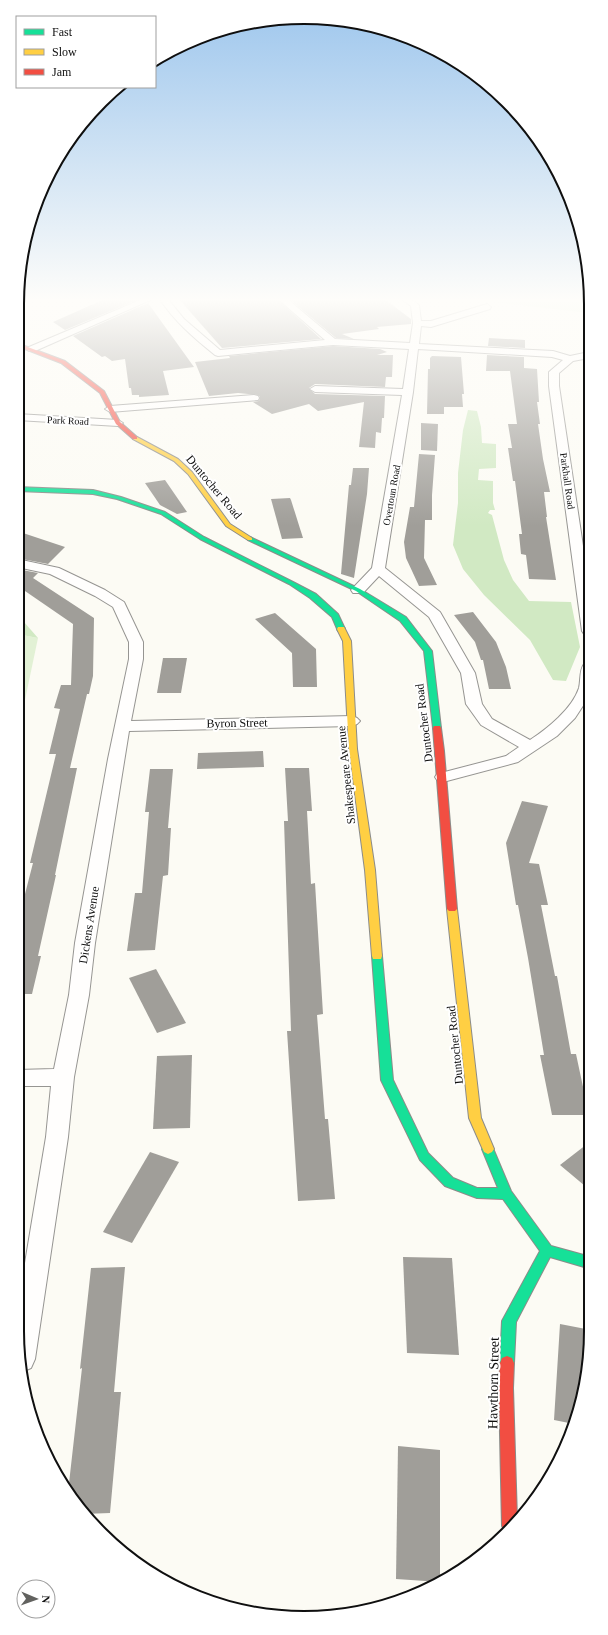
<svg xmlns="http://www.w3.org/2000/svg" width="608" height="1635" font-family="Georgia,serif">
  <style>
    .green { fill: #e2f1d5 }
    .forest { fill: #d1e9c3 }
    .building { fill: #a09e99 }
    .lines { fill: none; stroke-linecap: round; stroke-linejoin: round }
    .street-casing { stroke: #969592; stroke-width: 2 }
    .fast-casing { stroke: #8c8c89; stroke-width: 2 }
    .slow-casing { stroke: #8c8c89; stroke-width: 2 }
    .jam-casing { stroke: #8c8c89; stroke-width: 2 }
    .street { fill: #fffefd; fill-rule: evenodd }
    .fast { fill: #16e098; fill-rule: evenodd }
    .slow { fill: #ffcf43; fill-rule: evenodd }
    .jam { fill: #f24e42; fill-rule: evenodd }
    .labels { text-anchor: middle; stroke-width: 4; stroke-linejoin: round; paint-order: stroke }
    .far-street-label { font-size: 10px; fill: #0f0f0f; stroke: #fff }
    .street-label { font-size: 12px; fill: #0f0f0f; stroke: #fff }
    .near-street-label { font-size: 14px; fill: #0f0f0f; stroke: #fff }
    .rim { fill: none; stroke: #0f0f0f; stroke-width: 2 }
  </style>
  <rect width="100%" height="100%" fill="#fcfbf4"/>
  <g class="green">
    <polygon points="415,298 589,298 589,313 457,298 423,303"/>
    <polygon points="17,634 38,638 21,719 17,719"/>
  </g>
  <g class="forest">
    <polygon points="468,410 477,411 481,427 482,443 496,444 496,468 479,469 478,480 493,481 493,503 495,510 490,510 488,513 492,515 504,560 513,580 529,601 571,602 580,647 566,681 553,680 530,640 484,595 463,569 453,545 458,503 458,473 463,430"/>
    <polygon points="17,619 24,622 38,638 17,634"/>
  </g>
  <g class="building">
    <polygon points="107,298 142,298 65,330 53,322"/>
    <polygon points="178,298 276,298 321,339 222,348"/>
    <polygon points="288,298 383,298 411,319 411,324 377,327 379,329 342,334 354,339 336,338"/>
    <polygon points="148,303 194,367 163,371 169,395 139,397 139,395 132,395 131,388 129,388 125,359 112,361 105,356 102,357 73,336"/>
    <polygon points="489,338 525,340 525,348 488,346"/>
    <polygon points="333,346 380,349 387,352 377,355 393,355 392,377 386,377 385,387 315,384 309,388 315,394 385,396 384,418 382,418 381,433 376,432 375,448 359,447 364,402 318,411 309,404 272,414 253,402 259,401 260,397 258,395 238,393 209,396 195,362 230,358 229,356"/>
    <polygon points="487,355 524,357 524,368 537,369 539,402 537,402 540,424 538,424 543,459 550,492 544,492 547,517 546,517 556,580 529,579 526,555 521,554 519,534 522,534 515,481 513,481 508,448 512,448 508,424 517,424 510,371 486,371"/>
    <polygon points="432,356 461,357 464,394 462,394 463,407 444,407 444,414 427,414 428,369 430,369 430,358"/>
    <polygon points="421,423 438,424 437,451 421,450"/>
    <polygon points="419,454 435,455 432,495 432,520 425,520 424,558 437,585 419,586 406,558 404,542 410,507 414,507"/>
    <polygon points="353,468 369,468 367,494 354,578 341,574 349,485 351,485"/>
    <polygon points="165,480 187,512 177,514 160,505 145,483"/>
    <polygon points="290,498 291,500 303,538 282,539 271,499"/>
    <polygon points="17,531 65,547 48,564 17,558"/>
    <polygon points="17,569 38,573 33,578 94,618 93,676 89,694 87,694 70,768 77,768 55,875 56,875 38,956 41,956 32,994 17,994 17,925 33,863 30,863 56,754 49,754 60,709 54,708 61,685 71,685 73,624 25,591 21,590 17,594"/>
    <polygon points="473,612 496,642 506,667 511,689 489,689 483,660 481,660 475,642 454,615"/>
    <polygon points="275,613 316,649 317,687 293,687 292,653 255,619"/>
    <polygon points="163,658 187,658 181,693 157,693"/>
    <polygon points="263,751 264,767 197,769 198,753"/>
    <polygon points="285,768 309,768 312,811 307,811 311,884 315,883 323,1014 317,1015 325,1119 328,1119 335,1199 298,1201 287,1031 291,1031 284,821 288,821"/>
    <polygon points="150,769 173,769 168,828 171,828 168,875 163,876 155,950 127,951 135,893 142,893 149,812 145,812"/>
    <polygon points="522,801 548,806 529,863 539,864 548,905 541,905 555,976 557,976 571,1054 576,1054 589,1115 552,1115 540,1055 544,1055 528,958 518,905 516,905 506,843"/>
    <polygon points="156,969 186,1023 157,1033 129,978"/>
    <polygon points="192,1055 190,1128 153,1129 157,1056"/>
    <polygon points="591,1141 591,1191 560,1165"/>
    <polygon points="150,1152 179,1162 132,1243 103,1232"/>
    <polygon points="403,1257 452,1258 459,1355 407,1353"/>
    <polygon points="125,1267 114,1392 121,1392 110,1513 84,1514 68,1492 82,1368 80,1369 91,1268"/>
    <polygon points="560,1324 591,1330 581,1406 574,1424 554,1420"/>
    <polygon points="398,1446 440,1450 440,1582 396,1579"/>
  </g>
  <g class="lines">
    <defs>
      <g id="street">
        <polygon points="145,298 155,298 35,351 29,351 27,349 29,347"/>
        <path d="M159,298H167L184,319L220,350L325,340L277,298H286L335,339L410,343L413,323L411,306L400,298H409L419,305L421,321H431L487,304L491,307L490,309L431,327L421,326L419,344L553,351L570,356L589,352V358L573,361L559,373V386L589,586V635L584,634L582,631L549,386V372L563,360L552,357L418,349L413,392L385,568L440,612L475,673L482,704L492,719L530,740C547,729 572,709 579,688C581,680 579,671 584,664L589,663L590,695L575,718L557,736L518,762L443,782L437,780L435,777L437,774L506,756L519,747L481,725L466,704L461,673L429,617L379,576L363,593H353L351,590L372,568L402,395L315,392L310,389L315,386L403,389L409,349L333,345L218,356L215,355C194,338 174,321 159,298Z"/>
        <polygon points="254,395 258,396 259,398 258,400 110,412 105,409 110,406"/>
        <polygon points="17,414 118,420 123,423 118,426 17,420"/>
        <polygon points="17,559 59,568 105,590 124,602 143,642 143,659 131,721 352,716 357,718 360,721 357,724 352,726 129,731 95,943 89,995 74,1077 68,1137 35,1359 31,1368 24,1371 17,1331 17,1311 46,1137 51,1086 17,1086 17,1070 54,1069 69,995 75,943 108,759 129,659 129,642 113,607 95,596 50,574 17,567"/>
      </g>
      <g id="fast">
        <polygon points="17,487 93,490 121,497 165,512 204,537 293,582 316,594 338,614 345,629 344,631 338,631 332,617 310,598 289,584 200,539 161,514 117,499 93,494 17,491"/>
        <polygon points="250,537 360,589 406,617 432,651 441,728 440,730 434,730 433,728 424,651 400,621 356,591 248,540 248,538"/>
        <polygon points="377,952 381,953 382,956 393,1080 428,1153 453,1178 477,1188 498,1188 482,1149 484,1146 488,1144 492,1146 511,1191 551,1246 591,1257 591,1269 550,1257 516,1322 514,1363 512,1368 507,1370 502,1368 500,1363 502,1321 540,1251 503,1199 477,1198 445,1186 420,1160 381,1080 372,956 373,953"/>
      </g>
      <g id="slow">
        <polygon points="133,437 137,437 178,459 192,472 230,524 252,538 252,540 248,540 226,526 188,474 174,461 133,439"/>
        <polygon points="338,627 344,627 351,641 357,749 375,870 382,956 381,959 373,959 372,956 365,870 349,749 343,641 337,629"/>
        <polygon points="452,906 455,907 457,909 481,1118 494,1149 492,1152 488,1154 484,1152 469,1118 447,909 449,907"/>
      </g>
      <g id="jam">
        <polygon points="17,343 65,361 104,391 120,422 137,437 137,439 133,439 116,424 100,393 61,363 17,346"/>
        <polygon points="434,726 440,726 441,728 444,751 457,909 455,911 449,911 447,909 433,728"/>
        <polygon points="507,1356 512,1358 514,1363 513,1388 517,1519 505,1531 502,1526 499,1388 500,1363 502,1358"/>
      </g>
    </defs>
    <use href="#street" class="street-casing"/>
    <use href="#fast" class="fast-casing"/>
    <use href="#slow" class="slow-casing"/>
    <use href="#jam" class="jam-casing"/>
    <use href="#street" class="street"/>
    <use href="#fast" class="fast"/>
    <use href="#slow" class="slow"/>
    <use href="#jam" class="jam"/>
  </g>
  <linearGradient id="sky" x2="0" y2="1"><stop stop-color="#9dc6ed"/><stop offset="0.57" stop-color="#fefdfa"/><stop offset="1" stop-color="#fefdfa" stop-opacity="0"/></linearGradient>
  <rect width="608" height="526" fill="url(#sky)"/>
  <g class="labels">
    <g class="far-street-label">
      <text transform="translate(68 420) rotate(3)" y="4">Park Road</text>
      <text transform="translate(568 481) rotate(82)" y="4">Parkhall Road</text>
      <text transform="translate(391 495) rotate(-80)" y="4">Overtoun Road</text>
    </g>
    <g class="street-label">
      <text transform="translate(214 487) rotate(50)" y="4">Duntocher Road</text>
      <text transform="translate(237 723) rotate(-1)" y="4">Byron Street</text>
      <text transform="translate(424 723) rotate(-97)" y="4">Duntocher Road</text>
      <text transform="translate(346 775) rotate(-96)" y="4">Shakespeare Avenue</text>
      <text transform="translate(89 925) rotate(-81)" y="4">Dickens Avenue</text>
      <text transform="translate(455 1045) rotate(-96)" y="4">Duntocher Road</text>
    </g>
    <g class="near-street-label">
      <text transform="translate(493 1383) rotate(-89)" y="5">Hawthorn Street</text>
    </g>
  </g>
  <path d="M0 0H608V1635H0ZM304 24H304A280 280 0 0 1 584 304V1331A280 280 0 0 1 304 1611H304A280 280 0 0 1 24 1331V304A280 280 0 0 1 304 24Z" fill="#fff" fill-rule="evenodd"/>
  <path class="rim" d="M304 24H304A280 280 0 0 1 584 304V1331A280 280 0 0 1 304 1611H304A280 280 0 0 1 24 1331V304A280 280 0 0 1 304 24Z"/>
  <rect x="16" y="16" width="140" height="72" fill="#ffffff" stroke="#9f9f9f"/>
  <rect x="24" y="29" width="20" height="6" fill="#16e098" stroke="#9f9f9f"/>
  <text x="52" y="36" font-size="12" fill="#0f0f0f">Fast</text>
  <rect x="24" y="49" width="20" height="6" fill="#ffcf43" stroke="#9f9f9f"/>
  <text x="52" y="56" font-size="12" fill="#0f0f0f">Slow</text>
  <rect x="24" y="69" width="20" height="6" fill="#f24e42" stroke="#9f9f9f"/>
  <text x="52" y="76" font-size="12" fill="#0f0f0f">Jam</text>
  <g transform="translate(36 1599) rotate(92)"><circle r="19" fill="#ffffff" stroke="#9f9f9f"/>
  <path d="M0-3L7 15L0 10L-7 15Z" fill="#62625f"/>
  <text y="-6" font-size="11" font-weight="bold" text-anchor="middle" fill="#0f0f0f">N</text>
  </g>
</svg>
